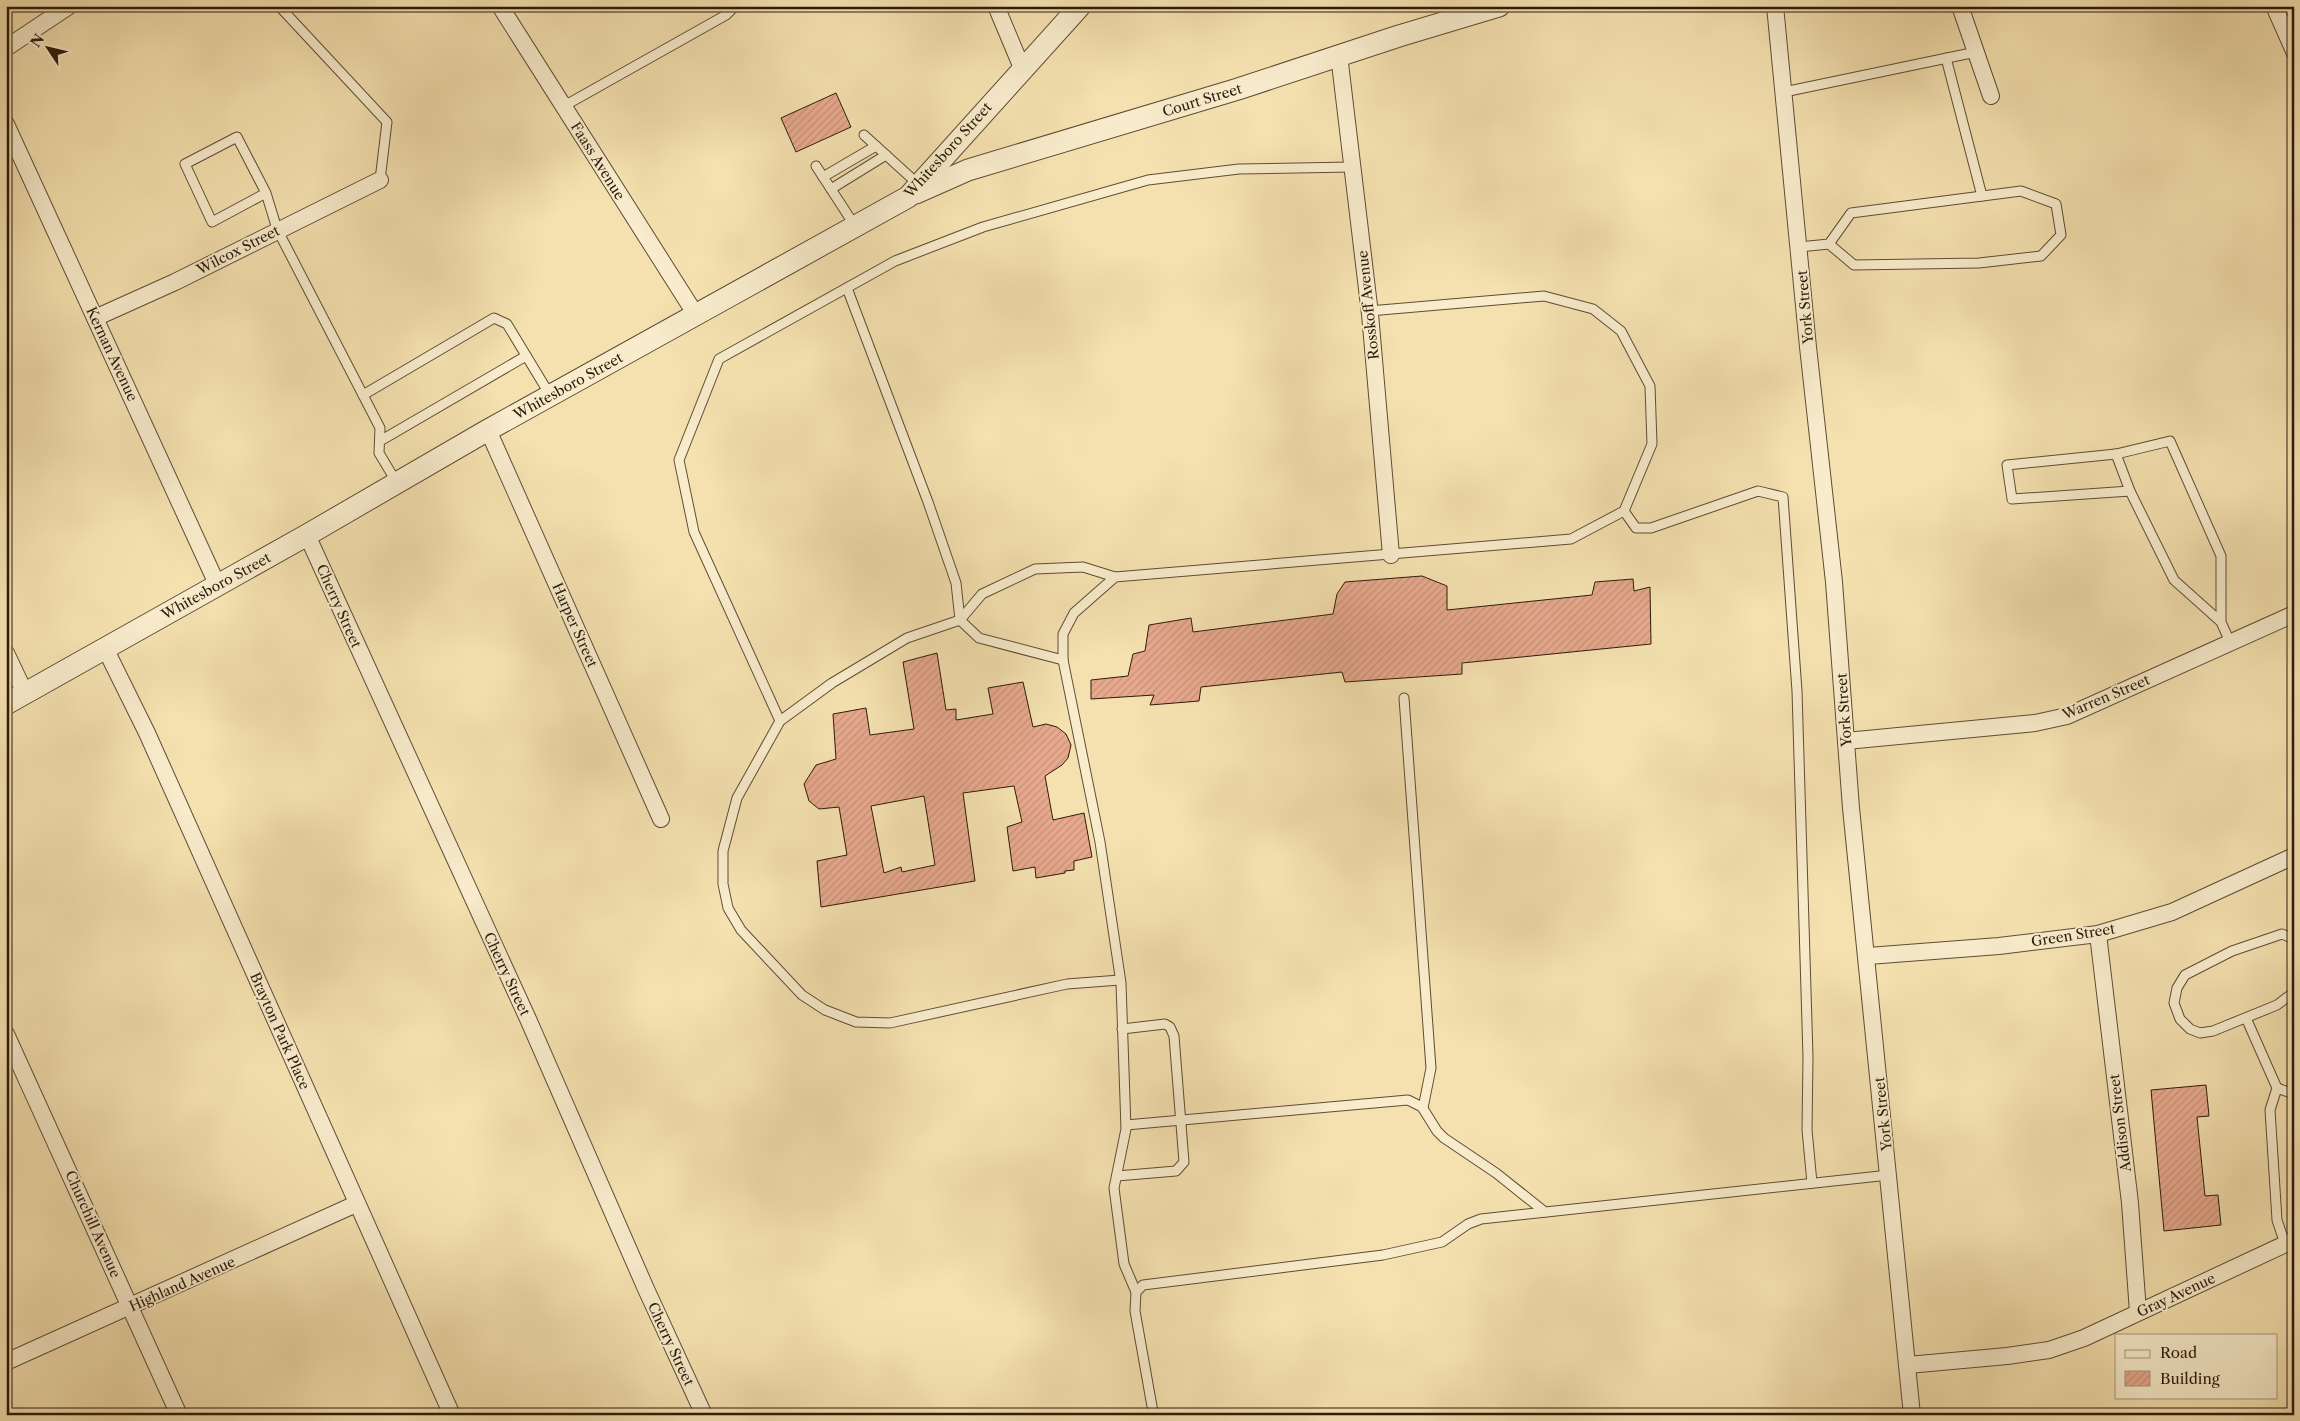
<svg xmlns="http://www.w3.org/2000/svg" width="2300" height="1421" font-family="'Libre Caslon Text',serif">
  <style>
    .building { fill: url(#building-hatch); stroke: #2b1b0a; fill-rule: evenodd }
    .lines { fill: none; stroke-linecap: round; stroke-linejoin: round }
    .service-casing { stroke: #5e4c34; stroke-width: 11 }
    .minor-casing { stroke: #5e4c34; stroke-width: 18 }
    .tertiary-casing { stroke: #5e4c34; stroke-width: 23 }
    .service { stroke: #f8eccc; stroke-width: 9 }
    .minor { stroke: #f8eccc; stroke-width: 16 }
    .tertiary { stroke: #f8eccc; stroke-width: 21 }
    .labels { text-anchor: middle; stroke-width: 4; stroke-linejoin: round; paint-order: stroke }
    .street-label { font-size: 14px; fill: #2b1b0a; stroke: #f8eccc }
  </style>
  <defs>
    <pattern id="building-hatch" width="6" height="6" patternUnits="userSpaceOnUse" patternTransform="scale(1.25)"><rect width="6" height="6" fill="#e8a98e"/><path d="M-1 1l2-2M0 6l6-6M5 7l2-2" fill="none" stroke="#c79179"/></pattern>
  </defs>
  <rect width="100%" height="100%" fill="#f5e1b0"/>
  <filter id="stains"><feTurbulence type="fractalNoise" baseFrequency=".004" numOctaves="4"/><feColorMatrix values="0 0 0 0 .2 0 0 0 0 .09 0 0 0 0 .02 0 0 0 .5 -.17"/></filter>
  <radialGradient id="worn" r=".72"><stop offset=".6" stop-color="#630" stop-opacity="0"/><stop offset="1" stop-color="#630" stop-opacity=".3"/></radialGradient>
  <g class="building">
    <polygon points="836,93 851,127 796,152 781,118"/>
    <polygon points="1422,576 1447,586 1447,610 1592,595 1595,582 1633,579 1634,591 1650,587 1651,644 1462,663 1462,674 1345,682 1342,672 1201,687 1199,701 1150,705 1154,695 1091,699 1091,680 1128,676 1133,654 1145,651 1149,625 1191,618 1193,632 1333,614 1337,594 1345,582"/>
    <path d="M937,653L946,710L956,709V720L993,714L988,688L1023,682L1033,727L1046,724L1057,727L1066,734L1071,745L1068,758L1062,765L1045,776L1053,820L1084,813L1092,857L1074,861V870L1065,871V873L1036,878L1035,867L1013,871L1007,827L1022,822L1014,786L963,793L975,881L821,907L817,861L847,855L839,807L819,809L809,801L804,784L816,765L836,759L833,714L866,708L870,735L914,729L903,662ZM924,796L935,865L902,872L901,867L884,873L871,806Z"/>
    <polygon points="2206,1085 2209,1116 2197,1117 2205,1196 2218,1195 2221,1225 2164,1231 2151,1090"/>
  </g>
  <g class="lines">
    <defs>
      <g id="service">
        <polyline points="279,6 387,122 380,180"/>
        <polyline points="1946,58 1982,196"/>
        <polyline points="1784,92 1976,52"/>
        <polyline points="564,106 726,15 735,6"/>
        <polyline points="864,135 919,185"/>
        <polyline points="816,166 855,226"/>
        <polyline points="823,177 876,146"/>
        <polyline points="831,189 886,155"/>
        <polyline points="266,193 212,222 185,164 237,137 266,193 277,229 363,395"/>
        <polyline points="1799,247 1829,244 1854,265 1979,263 2041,256 2061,235 2056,204 2021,191 1851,213 1829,244"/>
        <polyline points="847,288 928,502 956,583 960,620 907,638 832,683 780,721 737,798 723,851 723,884 728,908 741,930 802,995 825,1010 856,1022 890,1023 1067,984 1120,980"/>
        <polyline points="380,441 526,356"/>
        <polyline points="2116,454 2130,491"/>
        <polyline points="397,483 379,453 380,428 363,395 494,318 507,324 550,395"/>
        <polyline points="1624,511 1636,528 1651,528 1758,491 1783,497 1797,691 1808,1057 1807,1130 1812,1183"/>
        <polyline points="2221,622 2221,556 2170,441 2116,454 2007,465 2012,499 2130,491 2174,580 2221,622 2230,642"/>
        <polyline points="1063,660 979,638 960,620 982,594 1035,569 1083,567 1115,577"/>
        <polyline points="1404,698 1431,1068 1423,1108"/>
        <polyline points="780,721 694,532 679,460 719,359 895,261 983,227 1148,180 1239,169 1352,167"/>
        <polyline points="2294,939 2282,934 2232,951 2185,975 2177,988 2174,1003 2180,1019 2190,1029 2200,1033 2213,1031 2277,1005 2294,992"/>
        <polyline points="2246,1018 2277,1088"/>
        <polyline points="1126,1125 1408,1100 1422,1107 1437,1131 1444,1138 1496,1173 1545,1212"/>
        <polyline points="1117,1176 1176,1171 1184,1162 1174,1036 1170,1027 1165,1024 1122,1029"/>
        <polyline points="2285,1244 2277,1220 2270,1110 2277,1088 2294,1094"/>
        <polyline points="1136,1292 1124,1264 1114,1188 1126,1129 1121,983 1100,842 1063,660 1063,634 1074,613 1115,577 1571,539 1624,511 1652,444 1650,386 1621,331 1593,309 1544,296 1369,311"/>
        <polyline points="1148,1415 1153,1412 1135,1311 1136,1292 1143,1285 1383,1255 1442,1242 1468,1224 1481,1219 1889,1175"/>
      </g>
      <g id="minor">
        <polyline points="500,6 696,315"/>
        <polyline points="996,6 1022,68"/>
        <polyline points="1775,6 1808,347 1834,582 1851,808 1912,1415"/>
        <polyline points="1960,6 1991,96"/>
        <polyline points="2274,6 2294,51"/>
        <polyline points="6,48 69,6"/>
        <polyline points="1339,55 1370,314 1391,555"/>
        <polyline points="6,124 217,584"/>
        <polyline points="95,318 175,282 380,180"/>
        <polyline points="488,430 661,819"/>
        <polyline points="307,535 528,1019 646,1289 704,1415"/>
        <polyline points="105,648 147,733 452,1415"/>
        <polyline points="6,653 25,693"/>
        <polyline points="1846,741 2035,723 2067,716 2294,614"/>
        <polyline points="2098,934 2130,1203 2138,1312"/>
        <polyline points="1868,956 1999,946 2098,934 2172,912 2294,856"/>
        <polyline points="6,1034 179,1415"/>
        <polyline points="6,1362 356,1204"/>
        <polyline points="1908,1365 2007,1356 2049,1350 2084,1338 2294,1240"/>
      </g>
      <g id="tertiary">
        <polyline points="916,193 968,170 1238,89 1399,36 1499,6"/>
        <polyline points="6,704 307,535 488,430 908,197 1080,6"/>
      </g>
    </defs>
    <use href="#service" class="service-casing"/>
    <use href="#minor" class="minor-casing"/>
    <use href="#tertiary" class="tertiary-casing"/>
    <use href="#service" class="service"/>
    <use href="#minor" class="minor"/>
    <use href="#tertiary" class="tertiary"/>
  </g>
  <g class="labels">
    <g class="street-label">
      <text transform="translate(1202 100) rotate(-17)" y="5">Court Street</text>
      <text transform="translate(948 150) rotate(-48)" y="5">Whitesboro Street</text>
      <text transform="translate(598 161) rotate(58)" y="5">Faass Avenue</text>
      <text transform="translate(238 250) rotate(-27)" y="5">Wilcox Street</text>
      <text transform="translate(1368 305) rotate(-96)" y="5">Rosskoff Avenue</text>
      <text transform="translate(1805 307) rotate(-95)" y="5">York Street</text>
      <text transform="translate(112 354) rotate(65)" y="5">Kernan Avenue</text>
      <text transform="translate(568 386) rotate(-29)" y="5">Whitesboro Street</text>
      <text transform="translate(216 586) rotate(-29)" y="5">Whitesboro Street</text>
      <text transform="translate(339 606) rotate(66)" y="5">Cherry Street</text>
      <text transform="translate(575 625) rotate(66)" y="5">Harper Street</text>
      <text transform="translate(2106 697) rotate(-23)" y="5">Warren Street</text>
      <text transform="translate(1844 710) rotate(-94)" y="5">York Street</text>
      <text transform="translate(2073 935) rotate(-9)" y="5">Green Street</text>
      <text transform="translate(507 974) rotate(65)" y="5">Cherry Street</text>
      <text transform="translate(280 1031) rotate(66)" y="5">Brayton Park Place</text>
      <text transform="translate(1883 1114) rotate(-96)" y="5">York Street</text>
      <text transform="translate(2120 1123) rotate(-97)" y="5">Addison Street</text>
      <text transform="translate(93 1224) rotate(66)" y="5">Churchill Avenue</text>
      <text transform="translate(182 1284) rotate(-24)" y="5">Highland Avenue</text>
      <text transform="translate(2176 1295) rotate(-25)" y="5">Gray Avenue</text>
      <text transform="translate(671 1344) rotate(65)" y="5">Cherry Street</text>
    </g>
  </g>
  <rect width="2300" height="1421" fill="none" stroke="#f5e1b0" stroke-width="25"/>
  <rect x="8" y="8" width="2285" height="1406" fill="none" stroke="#2b1b0a" stroke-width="2.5"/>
  <rect x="12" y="12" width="2275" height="1396" fill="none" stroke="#2b1b0a"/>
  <rect x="2115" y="1334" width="162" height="65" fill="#f8eccc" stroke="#a6987e"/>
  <rect x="2125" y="1350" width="25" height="8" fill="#f8eccc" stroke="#a6987e"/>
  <text x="2160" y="1358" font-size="15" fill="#2b1b0a">Road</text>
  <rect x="2125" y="1371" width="25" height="15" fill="url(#building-hatch)" stroke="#a6987e"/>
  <text x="2160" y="1384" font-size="15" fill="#2b1b0a">Building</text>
  <g transform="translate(48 48) rotate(305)" stroke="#f8eccc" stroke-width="4" paint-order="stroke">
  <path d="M0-4L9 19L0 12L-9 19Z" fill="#2b1b0a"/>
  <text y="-8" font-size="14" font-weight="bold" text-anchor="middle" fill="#2b1b0a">N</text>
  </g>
  <rect width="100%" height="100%" filter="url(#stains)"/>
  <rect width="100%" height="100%" fill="url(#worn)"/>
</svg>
